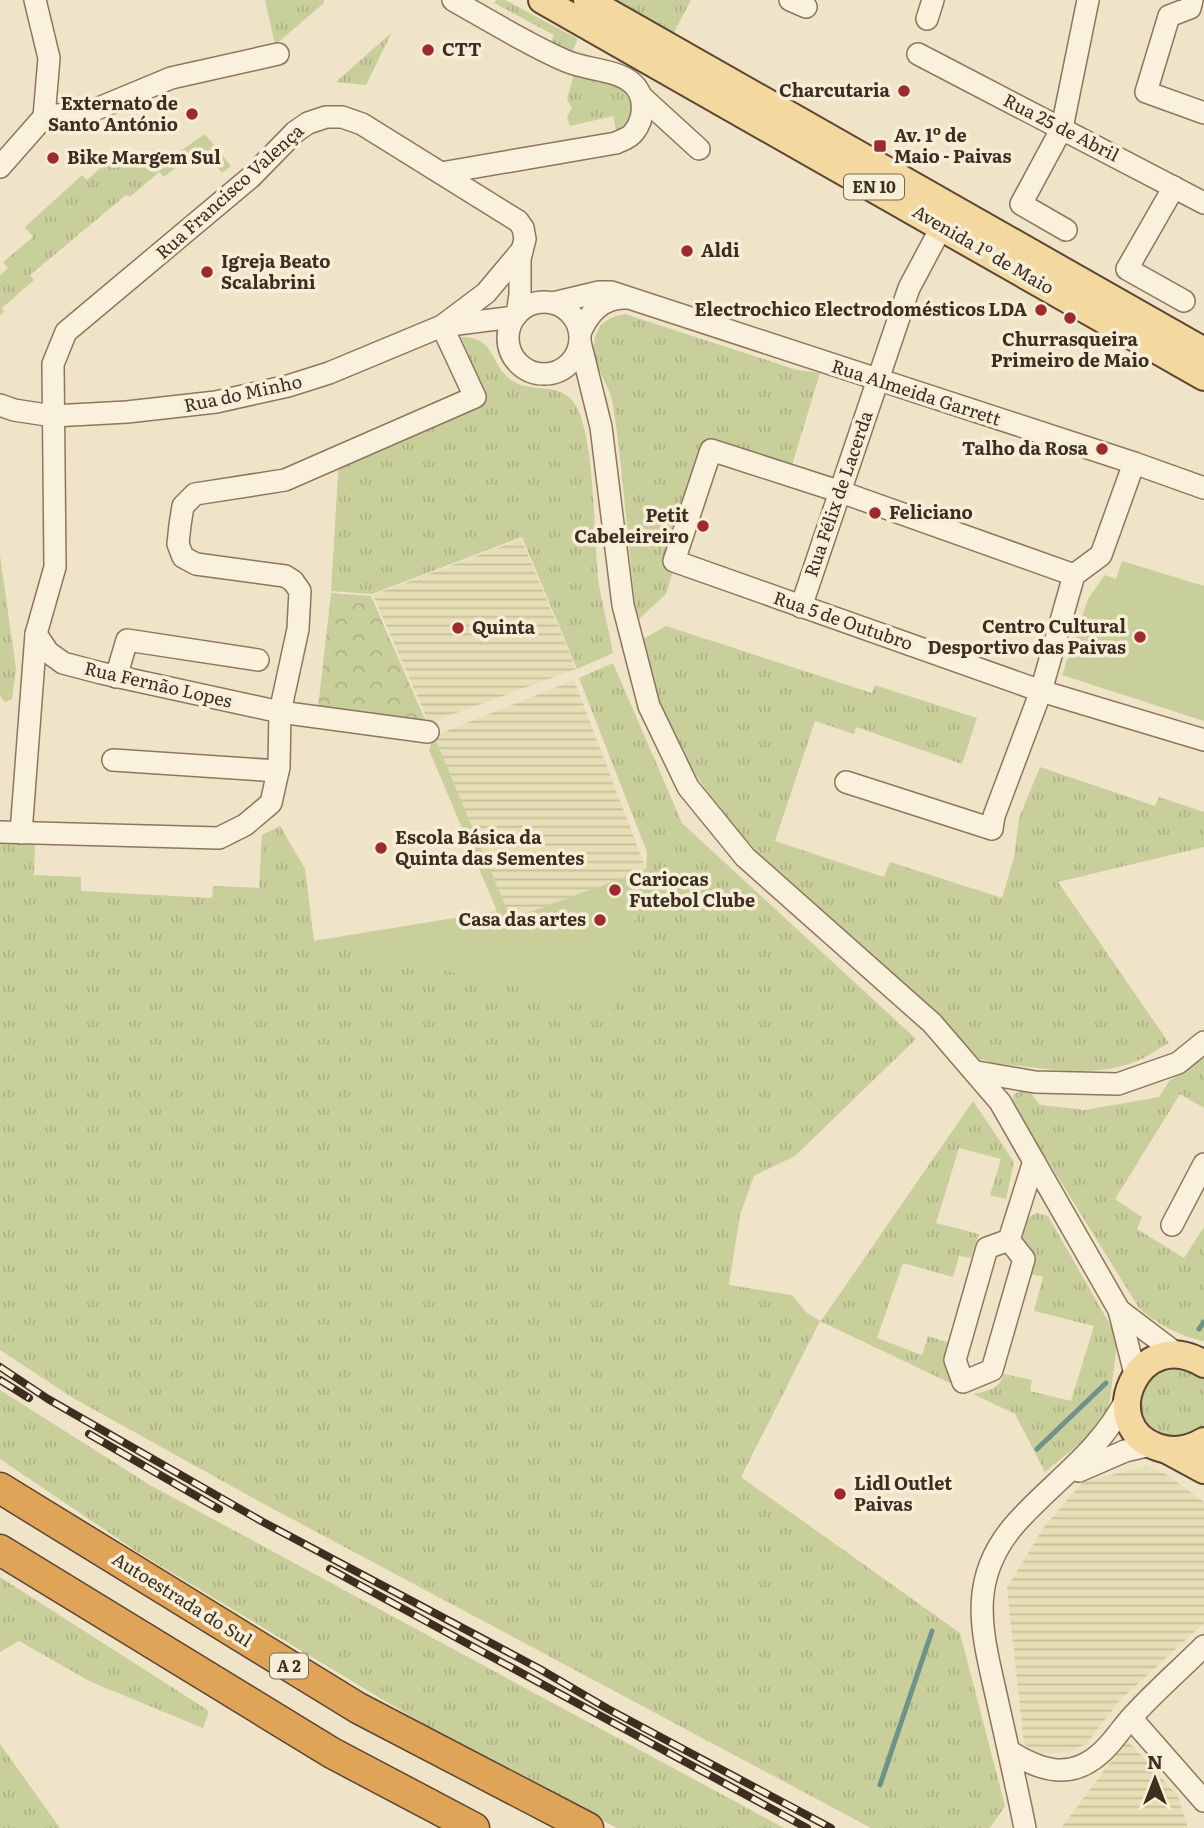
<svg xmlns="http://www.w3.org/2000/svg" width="1204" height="1828" font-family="Literata,serif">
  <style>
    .farmland { fill: url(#farmland-rules) }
    .grass { fill: url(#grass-tufts) }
    .park { fill: url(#park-crowns) }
    .pitch { fill: #c9cf9b }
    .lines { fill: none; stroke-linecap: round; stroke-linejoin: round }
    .stream { stroke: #6f938a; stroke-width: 5 }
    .minor-casing { stroke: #8d765c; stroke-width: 24 }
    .major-casing { stroke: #5b4430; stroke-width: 30 }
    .highway-casing { stroke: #5b4430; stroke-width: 33 }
    .minor { stroke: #faf1dc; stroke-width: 21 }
    .major { stroke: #f3d9a0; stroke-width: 26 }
    .highway { stroke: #e0a458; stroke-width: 30 }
    .rail-casing { stroke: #3d2e20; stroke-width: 8 }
    .rail { stroke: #f7eed8; stroke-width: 5; stroke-dasharray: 16; stroke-linecap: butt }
    .poi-dot { fill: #9e2a2b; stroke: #f7eed8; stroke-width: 2.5 }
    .labels { text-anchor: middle; stroke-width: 7; stroke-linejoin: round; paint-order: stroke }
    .shield { fill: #f7eed8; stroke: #756857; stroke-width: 2 }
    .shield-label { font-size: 16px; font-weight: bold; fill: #3d2e20 }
    .poi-label { font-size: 18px; font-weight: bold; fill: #3d2e20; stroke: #f7eed8; text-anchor: start }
    .street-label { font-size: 18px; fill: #3d2e20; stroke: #f7eed8 }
  </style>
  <defs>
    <pattern id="farmland-rules" width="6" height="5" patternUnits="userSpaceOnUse" patternTransform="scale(1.75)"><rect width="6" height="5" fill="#e6deb5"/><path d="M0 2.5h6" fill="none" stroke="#c6bf9b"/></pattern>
    <pattern id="grass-tufts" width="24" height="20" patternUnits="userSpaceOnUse" patternTransform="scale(1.75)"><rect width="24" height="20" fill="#c9cf9b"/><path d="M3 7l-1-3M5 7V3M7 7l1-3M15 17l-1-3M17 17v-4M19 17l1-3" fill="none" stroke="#aeb285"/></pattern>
    <pattern id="park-crowns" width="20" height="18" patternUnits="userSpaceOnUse" patternTransform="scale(1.75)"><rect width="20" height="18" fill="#c9cf9b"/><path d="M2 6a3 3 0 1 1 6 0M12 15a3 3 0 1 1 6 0" fill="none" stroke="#aeb285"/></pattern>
  </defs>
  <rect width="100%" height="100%" fill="#f0e4c8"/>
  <g class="farmland">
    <polygon points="521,539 576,669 429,723 373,595"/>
    <polygon points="574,680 646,869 511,919 434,736"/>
    <polygon points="1147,1466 1166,1474 1204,1502 1204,1623 1120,1700 1086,1744 1066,1753 1037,1753 1024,1744 1007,1588 1044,1527 1083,1482"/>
    <polygon points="1127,1740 1178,1796 1188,1828 1061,1828"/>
  </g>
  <g class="grass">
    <polygon points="265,0 324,0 324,3 275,45"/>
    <polygon points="496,0 505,0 578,39 570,56 550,46 554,35 494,3"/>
    <polygon points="615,0 691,0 673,34"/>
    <polygon points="392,32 366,85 336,82"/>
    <path d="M574,74C593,79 634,82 633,109C632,120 625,126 616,130L613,116L570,126L567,117L572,108L567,99Z"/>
    <polygon points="205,134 231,166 222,173 201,147 164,177 159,172 130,197 126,195 30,275 34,280 2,308 4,312 0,315 0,275 8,268 3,262 33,237 25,227 82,175 87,180 120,150 131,164 155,149 160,165"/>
    <path d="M625,314L797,370L820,373L789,475L711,450L666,594L639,619L635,603C627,537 623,470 613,405C609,379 587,363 596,334C601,321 612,316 625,314Z"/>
    <path d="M461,337C496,337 489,363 510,379C527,393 554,383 570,398C597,423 593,545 599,585C603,608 609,630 613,653L577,669L522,537L372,594L331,591L339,458L485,394Z"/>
    <polygon points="0,555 16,669 12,699 5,702 0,696"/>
    <path d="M666,626L872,693L875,685L977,718L962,764L856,727L854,734L815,721L775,841L884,877L890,862L1002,898L1014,858L1019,818L1040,767L1155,806L1159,797L1204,812V847L1058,882L1169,1043C1157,1049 1145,1059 1132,1063C1097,1075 1064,1071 1028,1067C1013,1065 995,1065 981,1059C970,1055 934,1011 921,999C839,928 741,854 686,758C665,721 651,680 643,639Z"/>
    <polygon points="613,663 682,823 916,1039 795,1156 754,1176 740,1215 729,1285 792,1295 808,1314 821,1321 973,1101 1014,1162 1006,1199 990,1195 1001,1159 959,1148 936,1223 979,1234 971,1258 959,1256 953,1277 903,1263 877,1338 922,1355 928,1336 950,1343 945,1368 954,1385 820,1321 741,1477 960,1633 1005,1806 990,1828 871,1828 262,1503 73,1398 0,1350 0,841 35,845 34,875 81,877 81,891 212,898 213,886 259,888 262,835 280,826 305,869 314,941 614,1008 646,869 647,852 579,678"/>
    <path d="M1204,1058V1108L1180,1094L1115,1199L1142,1217L1137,1229L1184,1258L1204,1227V1341H1201C1177,1334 1158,1325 1139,1308L1012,1103L1014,1094L1021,1091L1031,1093L1040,1105L1085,1110L1159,1097L1169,1081Z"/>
    <path d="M1036,1213L1048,1216L1112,1328L1116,1340V1352L1108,1415L1100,1427L1045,1472L1015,1414L973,1394C988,1391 999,1389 1004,1374L1032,1380L1030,1391L1071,1401L1094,1326L1034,1311L1043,1277L1031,1274L1033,1258L1021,1241L1028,1218Z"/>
    <path d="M1168,1364L1204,1373V1430C1177,1448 1140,1438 1140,1401C1140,1393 1140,1387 1145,1380C1150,1373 1160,1369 1168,1364Z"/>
    <polygon points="0,1390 150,1485 784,1828 617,1828 460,1746 139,1553 0,1459"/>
    <polygon points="0,1577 209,1711 203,1728 91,1682 19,1641 0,1652"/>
    <polygon points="0,1744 60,1828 0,1828"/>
  </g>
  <polygon class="park" points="331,593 371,596 427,724 318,708"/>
  <g class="pitch">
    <polygon points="1122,561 1204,586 1204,721 1062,675 1088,599 1105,575 1116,579"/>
    <polygon points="434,736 511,919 646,869 615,1009 313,941 497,911 429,750"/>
  </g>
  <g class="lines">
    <g class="stream">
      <polyline points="1199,1329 1204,1322"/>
      <polyline points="1037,1449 1106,1383"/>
      <polyline points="880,1785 932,1631"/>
    </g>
    <defs>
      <g id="minor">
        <polyline points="790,0 806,7"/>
        <polyline points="1192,0 1190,8 1169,16 1146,92 1204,113"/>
        <polyline points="927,19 933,0"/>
        <polyline points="918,54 1204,203"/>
        <polyline points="642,97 699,149"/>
        <polyline points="44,117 94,110 171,78 278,54"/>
        <polyline points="0,167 44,117 49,58 35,0"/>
        <path d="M441,173L616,143C622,140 630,138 634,132C645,118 646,95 632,83C616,69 586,70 566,61C527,44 490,21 453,0"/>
        <polyline points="1174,187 1127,269 1184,301"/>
        <polyline points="1066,230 1021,204 1062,128 1088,0"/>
        <circle cx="544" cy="338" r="36"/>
        <polyline points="553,303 599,292 611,292 1134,463 1204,488"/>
        <path d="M580,333C588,314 603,297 626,298"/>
        <polyline points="580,342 601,427 623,605 649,706 688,787 745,857 932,1023 1000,1102 1119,1310 1135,1374"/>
        <polyline points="0,405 14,410 53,416 127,412 216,402 288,386 329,373 442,326 514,317"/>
        <polyline points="1074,575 841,492 711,450 674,561 1041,691 1204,740"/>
        <polyline points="801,607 909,288 942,226"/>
        <polyline points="116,677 127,640 258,660"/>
        <polyline points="428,732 280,712 101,673 63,663 48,652 36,634 55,567 53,364 66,332 251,177 295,132 308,123 326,117 342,117 362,124 518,221 523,228 525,239 520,259 520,295 517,314"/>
        <polyline points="113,760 278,771"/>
        <polyline points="846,782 992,829 994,816 1041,691 1074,575 1101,555 1134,463"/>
        <polyline points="0,832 219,838 245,825 271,803 279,767 280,712 298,629 300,591 293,581 285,576 196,564 183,557 178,544 180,525 183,506 195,494 285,480 475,397 442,326 486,293 522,250"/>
        <polyline points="21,833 36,634"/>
        <polyline points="977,1072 1035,1082 1118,1084 1178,1063 1204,1042"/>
        <polyline points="1172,1225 1204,1164"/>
        <polyline points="1009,1240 1024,1259 992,1370 963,1382 955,1360 987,1248 1009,1240 1034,1161"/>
        <polyline points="1119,1310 1177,1354"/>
        <polyline points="1079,1471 1125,1451 1151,1445"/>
        <polyline points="1131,1718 1204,1801"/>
        <path d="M1009,1751C1041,1771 1071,1781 1102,1752C1113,1742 1121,1729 1130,1719C1153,1693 1180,1670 1204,1646"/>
        <path d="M1025,1828C1017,1788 1008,1748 999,1708C984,1638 963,1582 1017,1522C1056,1479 1098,1453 1126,1400"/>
      </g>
      <g id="major">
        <polyline points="542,0 1204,377"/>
        <polyline points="587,0 1204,351"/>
        <path d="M1204,1364C1138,1323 1095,1426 1157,1447C1174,1453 1189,1450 1204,1441"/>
        <polyline points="1167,1450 1204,1470"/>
      </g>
      <g id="highway">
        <polyline points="0,1488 358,1708 588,1828"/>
        <polyline points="0,1550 332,1753 474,1828"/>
      </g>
    </defs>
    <use href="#minor" class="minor-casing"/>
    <use href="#major" class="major-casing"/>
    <use href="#highway" class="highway-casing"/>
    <use href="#minor" class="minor"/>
    <use href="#major" class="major"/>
    <use href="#highway" class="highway"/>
    <defs>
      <g id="rail">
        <polyline points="0,1367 48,1399 263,1522 538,1668 608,1709 831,1828"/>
        <polyline points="0,1380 29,1398"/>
        <polyline points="89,1434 219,1509"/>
        <polyline points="330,1569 807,1828"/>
      </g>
    </defs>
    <use href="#rail" class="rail-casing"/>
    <use href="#rail" class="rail"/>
  </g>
  <g class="poi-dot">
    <circle cx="428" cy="50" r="7"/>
    <circle cx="904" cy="91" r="7"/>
    <circle cx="192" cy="114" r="7"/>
    <rect x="873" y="139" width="14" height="14" rx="3.5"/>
    <circle cx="53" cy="158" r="7"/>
    <circle cx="687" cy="251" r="7"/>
    <circle cx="207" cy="272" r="7"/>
    <circle cx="1041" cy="310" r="7"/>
    <circle cx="1070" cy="318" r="7"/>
    <circle cx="1102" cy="449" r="7"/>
    <circle cx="875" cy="513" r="7"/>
    <circle cx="703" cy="526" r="7"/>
    <circle cx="458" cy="628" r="7"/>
    <circle cx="1140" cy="637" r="7"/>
    <circle cx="381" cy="848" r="7"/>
    <circle cx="615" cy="890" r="7"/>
    <circle cx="600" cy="920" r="7"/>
    <circle cx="840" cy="1494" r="7"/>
  </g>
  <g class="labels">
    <g class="shield">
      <rect x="844" y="174.5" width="60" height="25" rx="5"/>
      <rect x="270" y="1653.5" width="38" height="25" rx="5"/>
    </g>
    <g class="shield-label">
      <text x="874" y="193">EN 10</text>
      <text x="289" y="1672">A 2</text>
    </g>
    <g class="poi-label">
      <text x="442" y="56">CTT</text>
      <text x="890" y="97" text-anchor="end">Charcutaria</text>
      <text x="178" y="110" text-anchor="end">Externato de<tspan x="178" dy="21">Santo António</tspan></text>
      <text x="894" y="142">Av. 1º de<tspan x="894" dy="21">Maio - Paivas</tspan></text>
      <text x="67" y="164">Bike Margem Sul</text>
      <text x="701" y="257">Aldi</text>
      <text x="221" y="268">Igreja Beato<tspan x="221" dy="21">Scalabrini</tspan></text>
      <text x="1027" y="316" text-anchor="end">Electrochico Electrodomésticos LDA</text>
      <text x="1070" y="346" text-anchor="middle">Churrasqueira<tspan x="1070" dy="21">Primeiro de Maio</tspan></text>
      <text x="1088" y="455" text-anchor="end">Talho da Rosa</text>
      <text x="889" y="519">Feliciano</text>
      <text x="689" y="522" text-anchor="end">Petit<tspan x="689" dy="21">Cabeleireiro</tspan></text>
      <text x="1126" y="633" text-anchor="end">Centro Cultural<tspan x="1126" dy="21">Desportivo das Paivas</tspan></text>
      <text x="472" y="634">Quinta</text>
      <text x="395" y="844">Escola Básica da<tspan x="395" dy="21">Quinta das Sementes</tspan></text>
      <text x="629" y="886">Cariocas<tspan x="629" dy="21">Futebol Clube</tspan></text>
      <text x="586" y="926" text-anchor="end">Casa das artes</text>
      <text x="854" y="1490">Lidl Outlet<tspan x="854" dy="21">Paivas</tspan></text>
    </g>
    <g class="street-label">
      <text transform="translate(1061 128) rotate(27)" y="6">Rua 25 de Abril</text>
      <text transform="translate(230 192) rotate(-42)" y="6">Rua Francisco Valença</text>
      <text transform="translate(983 250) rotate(30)" y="6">Avenida 1º de Maio</text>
      <text transform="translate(916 393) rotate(18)" y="6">Rua Almeida Garrett</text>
      <text transform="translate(243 394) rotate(-12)" y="6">Rua do Minho</text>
      <text transform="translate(839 494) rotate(-71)" y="6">Rua Félix de Lacerda</text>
      <text transform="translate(843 621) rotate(19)" y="6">Rua 5 de Outubro</text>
      <text transform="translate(158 685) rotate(13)" y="6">Rua Fernão Lopes</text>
      <text transform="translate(182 1600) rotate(32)" y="6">Autoestrada do Sul</text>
    </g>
  </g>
  <g transform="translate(1155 1779)" stroke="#f7eed8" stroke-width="5" paint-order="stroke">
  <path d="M0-5L12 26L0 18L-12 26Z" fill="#3d2e20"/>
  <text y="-10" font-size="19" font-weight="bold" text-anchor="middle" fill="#3d2e20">N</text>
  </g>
</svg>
